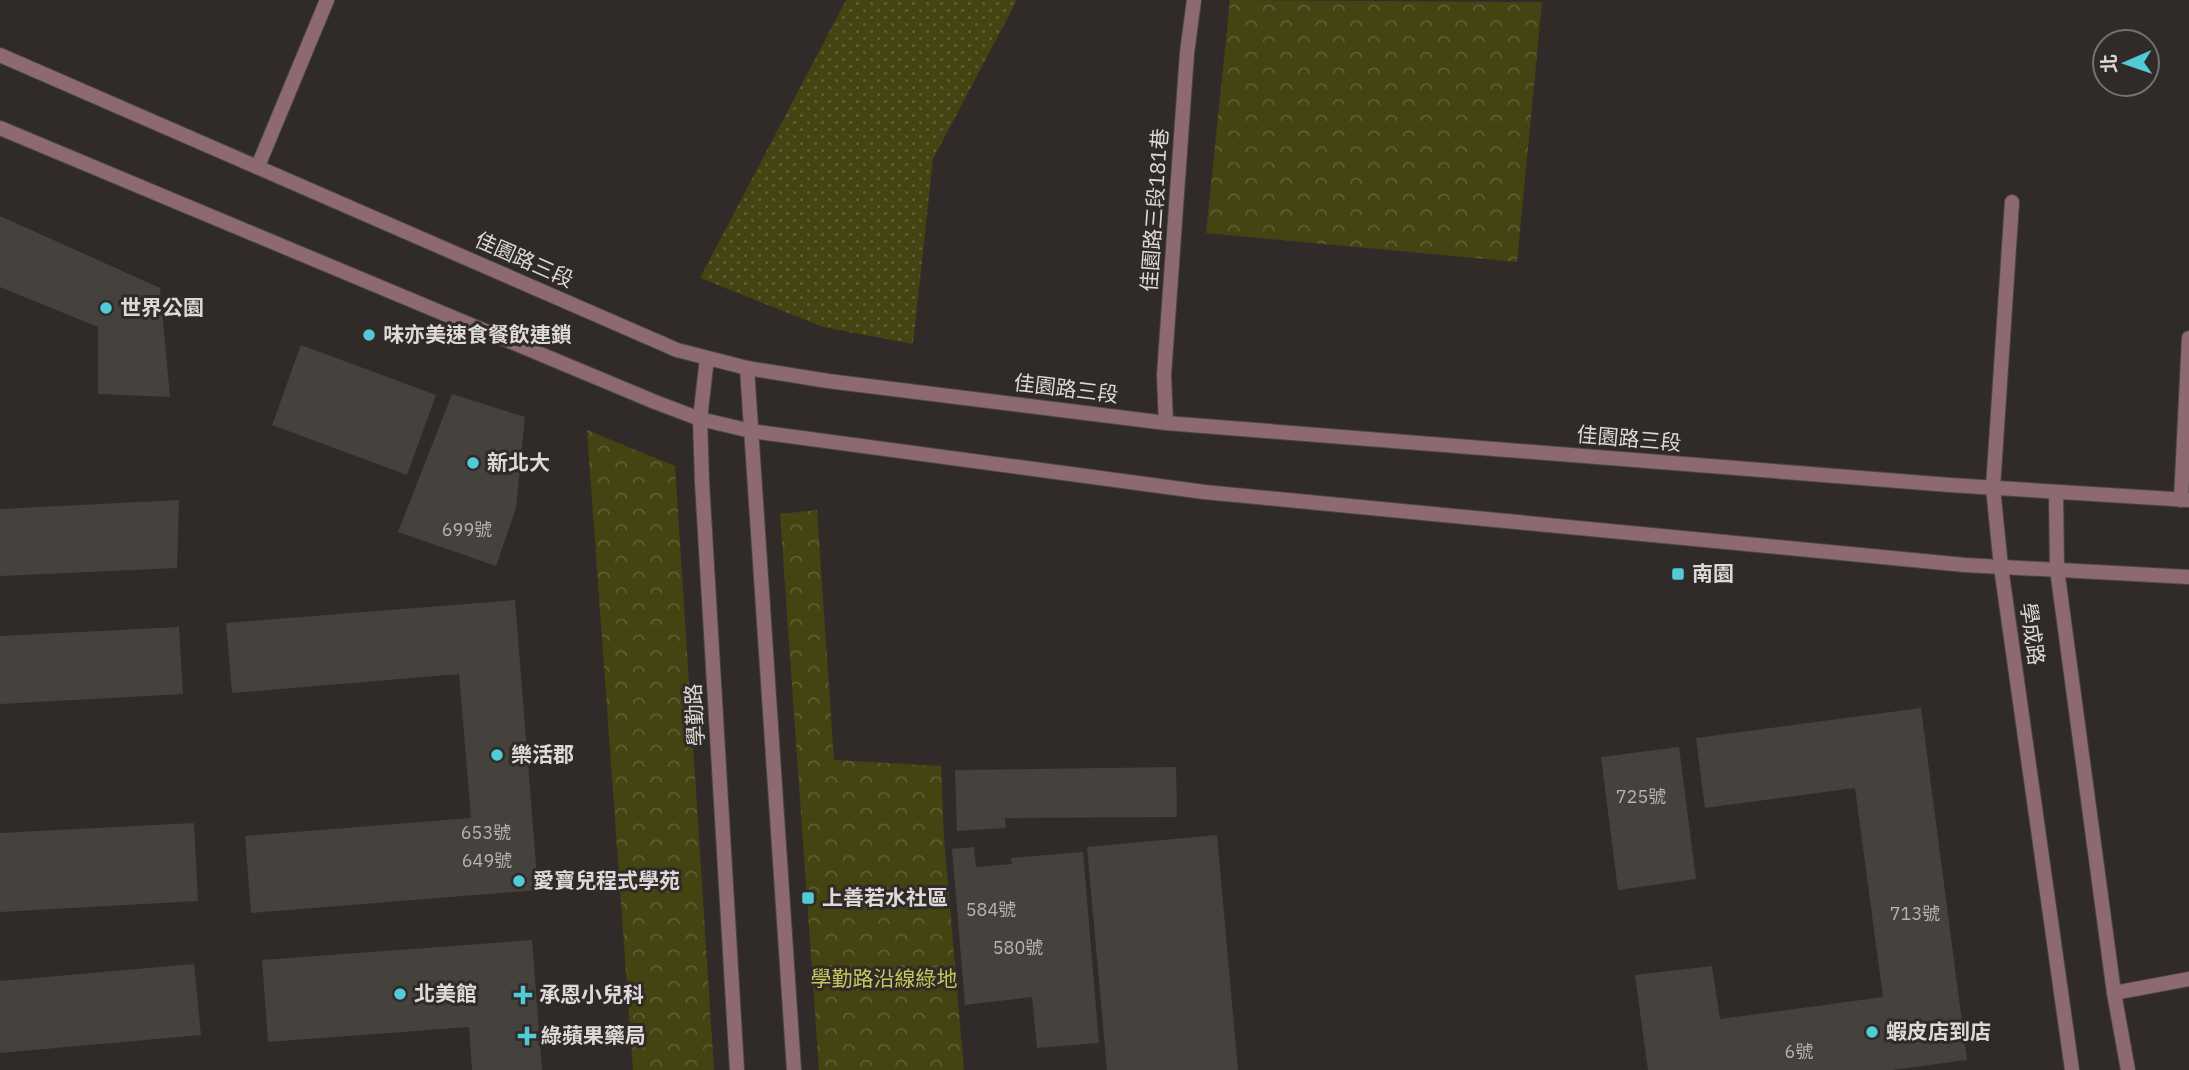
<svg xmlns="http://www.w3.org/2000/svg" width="2189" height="1070" font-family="'IBM Plex Sans','Noto Sans TC',sans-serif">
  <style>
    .grass { fill: url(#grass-dots) }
    .forest { fill: url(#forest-crowns) }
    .building { fill: #45413d }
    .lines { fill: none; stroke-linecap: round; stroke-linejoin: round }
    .pedestrian-casing { stroke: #4c4744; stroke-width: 16 }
    .minor-casing { stroke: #4c4744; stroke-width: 16 }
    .tertiary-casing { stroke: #4c4744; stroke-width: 16 }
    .pedestrian { stroke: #8d6a6f; stroke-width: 14 }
    .minor { stroke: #8d6a6f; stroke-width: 14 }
    .tertiary { stroke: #8d6a6f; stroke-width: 14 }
    .poi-dot { fill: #52cbd8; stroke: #302b28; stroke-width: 2.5 }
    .labels { text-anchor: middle; stroke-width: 6; stroke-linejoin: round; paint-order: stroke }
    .number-label { font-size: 18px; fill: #b7b3b1 }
    .street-label { font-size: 21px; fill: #ddd9d8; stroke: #302b28 }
    .poi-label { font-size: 21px; font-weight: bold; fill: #ddd9d8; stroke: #302b28; text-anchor: start }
    .park-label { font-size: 21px; fill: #c9c659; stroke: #302b28 }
  </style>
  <defs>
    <pattern id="grass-dots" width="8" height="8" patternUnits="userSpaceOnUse" patternTransform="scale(1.75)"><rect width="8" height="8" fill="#444311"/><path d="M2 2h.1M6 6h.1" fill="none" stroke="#5f5e33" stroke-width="1.8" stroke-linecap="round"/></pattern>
    <pattern id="forest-crowns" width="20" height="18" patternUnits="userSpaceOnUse" patternTransform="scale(1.75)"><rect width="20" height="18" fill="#444311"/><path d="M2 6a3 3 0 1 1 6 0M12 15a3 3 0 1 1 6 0" fill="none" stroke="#5f5e33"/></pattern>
  </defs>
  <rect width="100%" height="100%" fill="#302b28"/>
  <polygon class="grass" points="846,0 1017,0 933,159 913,344 823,327 700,278"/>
  <g class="forest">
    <polygon points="1230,0 1542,2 1517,262 1206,233"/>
    <polygon points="587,430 675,466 714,1070 633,1070"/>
    <polygon points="817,510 834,760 941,766 944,837 964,1070 819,1070 780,514"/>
  </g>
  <g class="building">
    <polygon points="0,216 160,288 170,397 98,394 98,327 0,287"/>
    <polygon points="301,345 436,395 407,475 272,425"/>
    <polygon points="452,394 525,417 516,508 496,566 398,532"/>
    <polygon points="179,500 177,568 0,576 0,509"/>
    <polygon points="515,600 538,890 251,913 245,836 471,818 459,674 232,693 226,623"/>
    <polygon points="179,627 183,694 0,704 0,636"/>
    <polygon points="1921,708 1967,1060 1892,1070 1648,1070 1635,975 1712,966 1720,1019 1883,997 1855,788 1705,808 1696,738"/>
    <polygon points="1679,747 1696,879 1618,890 1601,757"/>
    <polygon points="1176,767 1177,817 1005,818 1006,828 957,831 955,770"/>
    <polygon points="194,823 198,901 0,912 0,833"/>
    <polygon points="1217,835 1238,1070 1107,1070 1087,847"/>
    <polygon points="974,847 976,867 1012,864 1011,858 1083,852 1099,1043 1037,1048 1032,997 965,1005 952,849"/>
    <polygon points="532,940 542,1070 472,1070 469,1027 268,1042 262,960"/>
    <polygon points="194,964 201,1035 0,1053 0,981"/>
  </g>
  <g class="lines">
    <defs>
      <polyline id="pedestrian" points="2114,993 2189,979"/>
      <g id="minor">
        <polyline points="258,166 327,0"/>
        <polyline points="1166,423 1164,375 1187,53 1194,0"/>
        <polyline points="1993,488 2012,202"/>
        <polyline points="2181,500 2189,338"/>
      </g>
      <g id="tertiary">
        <polyline points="0,55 677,350 747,368 828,381 1166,423 1950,485 2189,500"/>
        <polyline points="0,128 655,402 700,419 751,431 1204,492 1965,565 2189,577"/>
        <polyline points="707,358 700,419 702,482 737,1070"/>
        <polyline points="747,368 794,1070"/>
        <polyline points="1993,488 2001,567 2072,1070"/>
        <polyline points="2056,492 2057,569 2114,993 2128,1070"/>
      </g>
    </defs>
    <use href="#pedestrian" class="pedestrian-casing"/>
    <use href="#minor" class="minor-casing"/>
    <use href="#tertiary" class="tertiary-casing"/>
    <use href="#pedestrian" class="pedestrian"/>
    <use href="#minor" class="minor"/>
    <use href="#tertiary" class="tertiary"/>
  </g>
  <g class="poi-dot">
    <circle cx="106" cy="308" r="7"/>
    <circle cx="369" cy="335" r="7"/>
    <circle cx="473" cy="463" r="7"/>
    <rect x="1671" y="567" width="14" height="14" rx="3.5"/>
    <circle cx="497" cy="755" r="7"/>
    <circle cx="519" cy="881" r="7"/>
    <rect x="801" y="891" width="14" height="14" rx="3.5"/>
    <circle cx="400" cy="994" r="7"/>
    <path d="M519.5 984.5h7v7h7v7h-7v7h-7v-7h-7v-7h7z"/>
    <circle cx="1872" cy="1032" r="7"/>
    <path d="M523.5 1025.5h7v7h7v7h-7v7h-7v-7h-7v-7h7z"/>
  </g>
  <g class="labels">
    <g class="number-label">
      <text x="467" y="536">699號</text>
      <text x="1641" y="803">725號</text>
      <text x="486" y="839">653號</text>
      <text x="487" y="867">649號</text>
      <text x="991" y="916">584號</text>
      <text x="1915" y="920">713號</text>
      <text x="1018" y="954">580號</text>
      <text x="1799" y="1058">6號</text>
    </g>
    <g class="street-label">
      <text transform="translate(1155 210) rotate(-86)" y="7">佳園路三段181巷</text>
      <text transform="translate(524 260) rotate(24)" y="7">佳園路三段</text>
      <text transform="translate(1066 389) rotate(7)" y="7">佳園路三段</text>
      <text transform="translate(1629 439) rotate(5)" y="7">佳園路三段</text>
      <text transform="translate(2032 634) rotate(82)" y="7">學成路</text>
      <text transform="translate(695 715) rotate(-93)" y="7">學勤路</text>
    </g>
    <g class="poi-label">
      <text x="120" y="315">世界公園</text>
      <text x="383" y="342">味亦美速食餐飲連鎖</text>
      <text x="487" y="470">新北大</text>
      <text x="1692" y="581">南園</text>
      <text x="511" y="762">樂活郡</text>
      <text x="533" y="888">愛寶兒程式學苑</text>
      <text x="822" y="905">上善若水社區</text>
      <text x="414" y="1001">北美館</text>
      <text x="539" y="1002">承恩小兒科</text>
      <text x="1886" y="1039">蝦皮店到店</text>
      <text x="541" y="1043">綠蘋果藥局</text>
    </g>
    <g class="park-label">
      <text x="884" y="986">學勤路沿線綠地</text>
    </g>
  </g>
  <g transform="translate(2126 63) rotate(268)"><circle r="33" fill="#302b28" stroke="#75716e" stroke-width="2"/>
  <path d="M0-5L12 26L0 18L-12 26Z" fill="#52cbd8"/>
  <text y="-10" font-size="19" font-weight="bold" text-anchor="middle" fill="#ddd9d8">北</text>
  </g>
</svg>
